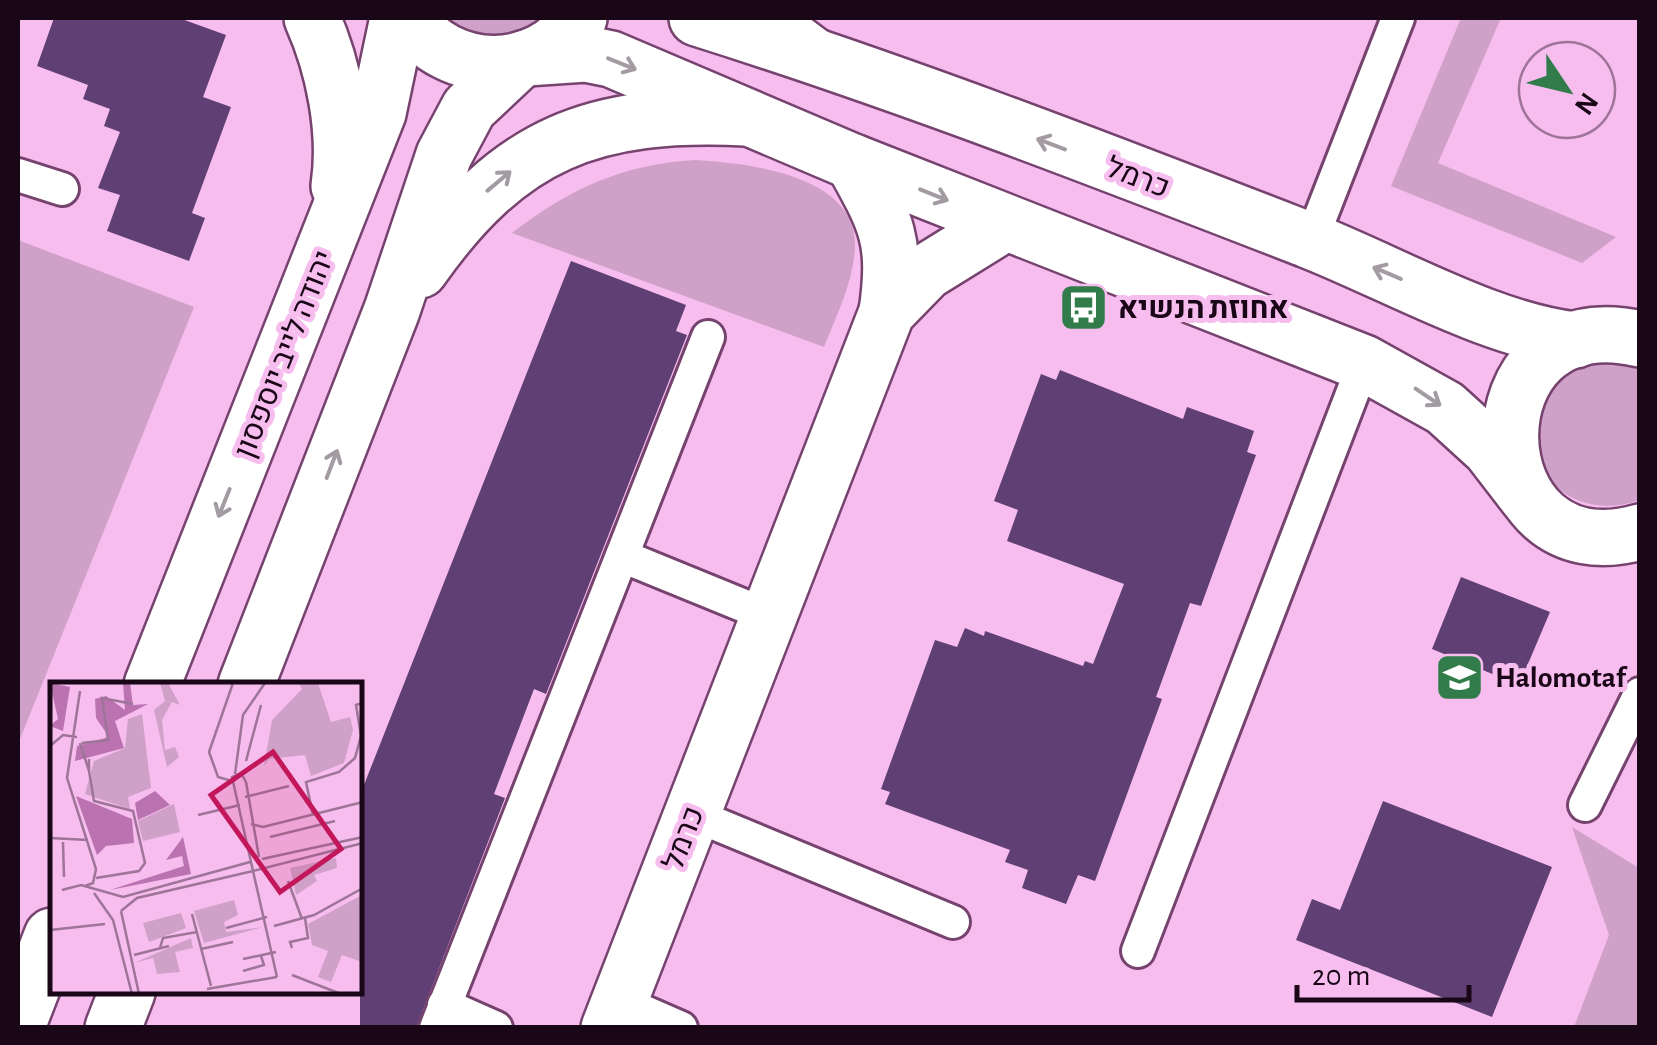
<svg xmlns="http://www.w3.org/2000/svg" width="1657" height="1045" font-family="'Alegreya Sans',Heebo,sans-serif">
  <style>
    .green { fill: #d0a1c8 }
    .building { fill: #603f74 }
    .lines { fill: none; stroke-linecap: round; stroke-linejoin: round }
    .lane-casing { stroke: #75436e; stroke-width: 38 }
    .street-casing { stroke: #75436e; stroke-width: 60 }
    .secondary-casing { stroke: #75436e; stroke-width: 60 }
    .lane { stroke: #fff; stroke-width: 32 }
    .street { stroke: #fff; stroke-width: 55 }
    .secondary { stroke: #fff; stroke-width: 55 }
    .oneway { stroke: #a39ba2 }
    .labels { text-anchor: middle; stroke-width: 10; stroke-linejoin: round; paint-order: stroke }
    .street-label { font-size: 30px; fill: #190617; stroke: #f7bdee }
    .poi-label { font-size: 30px; font-weight: bold; fill: #190617; stroke: #f7bdee; text-anchor: start }
    .inset-road { fill: none; stroke: #9e7498; stroke-width: 2.5 }
    .view { fill: #c2185b; fill-opacity: 0.15; stroke: #c2185b; stroke-width: 5 }
    .inset-edge { fill: none; stroke: #190617; stroke-width: 5 }
  </style>
  <rect width="100%" height="100%" fill="#f7bdee"/>
  <g class="green">
    <polygon points="416,18 567,18 528,50"/>
    <polygon points="1461,18 1501,18 1438,163 1616,237 1582,263 1391,186"/>
    <path d="M695,160C746,163 854,174 855,243C855,279 837,314 824,347L512,233C569,189 623,164 695,160Z"/>
    <polygon points="18,240 194,307 18,744"/>
    <path d="M1575,355H1639V500C1581,522 1524,480 1535,418C1536,409 1536,395 1541,388C1549,376 1565,365 1575,355Z"/>
    <polygon points="1572,827 1639,868 1639,1027 1574,1027 1609,935"/>
  </g>
  <g class="building">
    <polygon points="54,18 179,18 226,35 203,97 231,107 192,213 205,218 189,261 107,231 120,195 98,188 120,132 104,126 110,109 83,99 88,85 37,66"/>
    <polygon points="571,261 686,305 676,331 687,335 546,694 534,689 494,794 505,798 416,1028 360,1028 360,795"/>
    <polygon points="1060,370 1183,419 1187,407 1254,431 1247,452 1256,455 1201,606 1190,603 1156,697 1162,699 1095,881 1078,875 1066,904 1022,888 1028,870 1005,862 1010,850 885,804 890,792 881,789 935,640 957,647 965,628 984,636 985,631 1083,666 1085,661 1093,664 1124,584 1007,541 1018,510 994,501 1041,374 1056,380"/>
    <polygon points="1461,577 1550,612 1519,685 1432,649"/>
    <polygon points="1383,801 1552,867 1492,1017 1296,940 1312,899 1340,910"/>
  </g>
  <g class="lines">
    <defs>
      <g id="lane">
        <polyline points="18,175 62,189"/>
        <polyline points="1311,241 1398,18"/>
        <polyline points="622,556 769,616"/>
        <polyline points="1585,805 1640,694"/>
        <polyline points="692,814 953,922"/>
        <polyline points="1138,951 1364,363"/>
        <polyline points="619,1001 681,1028"/>
        <polyline points="444,1005 496,1028"/>
        <polyline points="436,1028 708,337"/>
      </g>
      <g id="street">
        <path d="M697,18C904,83 1107,162 1308,240C1390,272 1491,331 1576,340"/>
        <polyline points="526,58 586,54 611,59 853,162 1364,363 1445,408 1490,449 1527,497"/>
        <path d="M853,162C887,223 897,241 887,312"/>
        <path d="M1640,339C1464,297 1471,580 1640,532"/>
        <polyline points="609,1028 887,312 926,272 1005,223"/>
      </g>
      <g id="secondary">
        <path d="M312,18C334,67 347,132 339,186"/>
        <path d="M408,18C449,78 538,79 579,18"/>
        <polyline points="763,18 811,54"/>
        <path d="M420,270C510,142 593,111 746,118"/>
        <polyline points="152,685 378,113 398,18"/>
        <polyline points="246,685 392,310 444,155 469,108 518,62"/>
        <polyline points="18,1024 52,936"/>
        <polyline points="113,1028 127,992"/>
      </g>
    </defs>
    <use href="#lane" class="lane-casing"/>
    <use href="#street" class="street-casing"/>
    <use href="#secondary" class="secondary-casing"/>
    <use href="#lane" class="lane"/>
    <use href="#street" class="street"/>
    <use href="#secondary" class="secondary"/>
  </g>
  <defs><path id="oneway-shaft" d="M-6 0H5M1.5-3L5.5 0L1.5 3" fill="none" stroke-width="1.6" stroke-linecap="round" stroke-linejoin="round" transform="scale(2.5)"/></defs>
  <g class="oneway">
    <use href="#oneway-shaft" transform="translate(622 64) rotate(22)"/>
    <use href="#oneway-shaft" transform="translate(1051 144) rotate(-159)"/>
    <use href="#oneway-shaft" transform="translate(499 181) rotate(-40)"/>
    <use href="#oneway-shaft" transform="translate(934 195) rotate(22)"/>
    <use href="#oneway-shaft" transform="translate(1387 273) rotate(-157)"/>
    <use href="#oneway-shaft" transform="translate(1428 397) rotate(34)"/>
    <use href="#oneway-shaft" transform="translate(332 464) rotate(-69)"/>
    <use href="#oneway-shaft" transform="translate(224 503) rotate(112)"/>
  </g>
  <defs>
    <symbol id="bus-square" viewBox="-11 -11 22 22"><rect x="-9" y="-9" width="18" height="18" rx="4" fill="#317c4a" stroke="#f7bdee"/><path d="M-5-6H5V4H4V6H2V4H-2V6H-4V4H-5ZM-3.5-4V0h7V-4ZM-3.5 1.2v1.5H-2V1.2ZM2 1.2v1.5H3.5V1.2Z" fill="#fff"/></symbol>
    <symbol id="school-square" viewBox="-11 -11 22 22"><rect x="-9" y="-9" width="18" height="18" rx="4" fill="#317c4a" stroke="#f7bdee"/><path d="M0-5L7-2L0 1L-7-2ZM-4 1L0 2.5L4 1V4Q0 6-4 4Z" fill="#fff"/></symbol>
  </defs>
  <g fill-rule="evenodd">
    <use href="#bus-square" x="1056" y="280" width="55" height="55"/>
    <use href="#school-square" x="1432" y="650" width="55" height="55"/>
  </g>
  <g class="labels">
    <g class="street-label">
      <text transform="translate(1138 177) rotate(21)" y="10">כרמל</text>
      <text transform="translate(284 354) rotate(-68)" y="10">יהודה לייב יוספסון</text>
      <text transform="translate(683 838) rotate(-69)" y="10">כרמל</text>
    </g>
    <g class="poi-label">
      <text x="1118" y="318">אחוזת הנשיא</text>
      <text x="1495" y="687">Halomotaf</text>
    </g>
  </g>
  <g transform="translate(50 682)">
    <rect width="312" height="312" fill="#f7bdee"/>
    <path d="M110,1H118L130,23L122,20L112,38L115,68L125,65L129,75L117,85L104,28L115,19ZM249,1H268L281,40L300,35L303,48L294,81L261,94L255,73L219,77L214,84L222,38L252,7ZM92,32L101,106L78,115L80,127L35,112L44,79L75,66L78,37ZM124,122L130,150L93,159L88,139ZM286,176L287,186L264,193L267,199L246,213L240,186ZM312,213V280L292,273L281,300L268,295L278,269L262,263L258,242ZM184,218L188,233L174,240L176,250L213,245L154,261L144,229ZM131,231L136,246L99,260L93,241ZM141,256L143,266L125,270L130,290L107,292L103,276L84,281Z" fill="#d0a1c8"/>
    <path d="M0,1L20,5L13,49L0,44L8,37ZM73,1H80L83,23L98,22L65,39L74,66L25,79L27,64L59,55L46,36L45,17L56,14L75,28ZM105,109L120,123L88,138L85,121ZM26,114L82,137L84,161L56,164L47,173ZM133,155L141,192L60,208L134,184L132,174L116,178Z" fill="#ba72b0"/>
    <path class="inset-road" d="M30,9L17,96L46,187L43,201L35,204M30,61L39,89V77M32,61L58,58L52,16L83,22M0,64L13,53L27,55M196,79L211,23M39,89L44,119L83,129L95,181L89,189L46,196M185,92L193,33L215,1M182,99L168,95L159,70L183,1M196,100L191,91L182,95L203,189L313,161M196,100L209,175M195,115L239,104M148,133L190,123M263,133L256,100L289,90L305,76L311,54L306,23L313,21M201,142L213,145L313,120M220,155L285,139M0,156L38,158M13,160L14,195M212,177L313,155M203,189L227,295M238,199L252,237M12,208L31,203L73,215L200,180M44,211L63,238L82,312M71,229L87,216L203,189M71,229L89,312M142,232L161,304M224,244L264,233L313,206M176,246L217,235M0,248L55,242M110,266L113,256L147,250M242,266L240,260L258,256L255,236M151,267L183,260M84,273L119,264M193,277L226,270M193,289L214,283L211,274M242,293L291,312M157,307L227,295"/>
    <path class="view" d="M223,70L291,167L230,210L161,113Z"/>
    <rect width="312" height="312" class="inset-edge"/>
  </g>
  <rect width="1657" height="1045" fill="none" stroke="#190617" stroke-width="40"/>
  <g transform="translate(1567 90) rotate(125)"><circle r="48" fill="#f7bdee" stroke="#9e7498" stroke-width="2.5"/>
  <path d="M0-8L18 38L0 25L-18 38Z" fill="#317c4a"/>
  <text y="-15" font-size="28" font-weight="bold" text-anchor="middle" fill="#190617">N</text>
  </g>
  <path d="M1297 985v15h172v-15" fill="none" stroke="#190617" stroke-width="5"/>
  <text x="1312" y="985" font-size="30" fill="#190617" stroke="#f7bdee" stroke-width="8" paint-order="stroke">20 m</text>
</svg>
